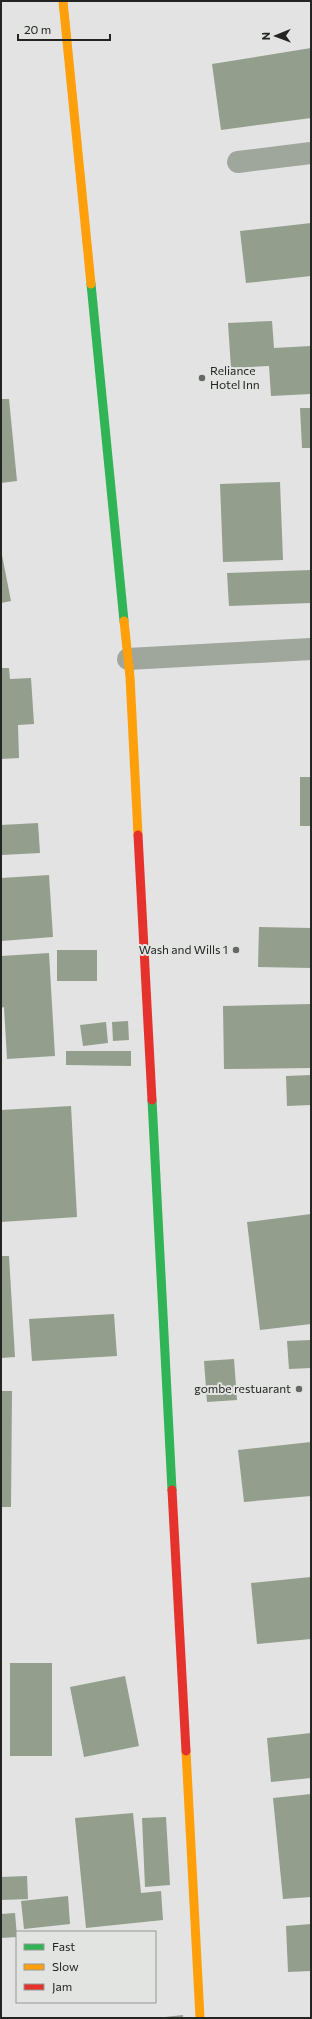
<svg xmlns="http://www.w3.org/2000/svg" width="312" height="2019" font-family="Commissioner,sans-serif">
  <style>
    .building { fill: #939e8d }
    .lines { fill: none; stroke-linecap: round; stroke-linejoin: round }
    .street { stroke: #9fa69c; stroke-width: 22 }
    .fast { stroke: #30b455; stroke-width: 9 }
    .slow { stroke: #ff9f0a; stroke-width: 9 }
    .jam { stroke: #e5322d; stroke-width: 9 }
    .poi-dot { fill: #666866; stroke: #e2e4e1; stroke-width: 1.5 }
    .labels { text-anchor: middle; stroke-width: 4; stroke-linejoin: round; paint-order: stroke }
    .poi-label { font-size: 12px; fill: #242523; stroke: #e2e4e1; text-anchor: end }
  </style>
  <rect width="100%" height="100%" fill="#e2e3e2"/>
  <g class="building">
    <polygon points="311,48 311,118 221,130 212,64"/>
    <polygon points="311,223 311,276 246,283 240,231"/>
    <polygon points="272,321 274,348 311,346 311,394 271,396 269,366 231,368 228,323"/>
    <polygon points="1,399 9,399 17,481 1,483"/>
    <polygon points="300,408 311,408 311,448 302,448"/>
    <polygon points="280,482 283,560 223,562 220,484"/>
    <polygon points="1,550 11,601 1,603"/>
    <polygon points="311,570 311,603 229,606 227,573"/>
    <polygon points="1,668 9,668 10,679 31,678 34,724 18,725 19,758 1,759"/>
    <rect x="300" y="777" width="11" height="49"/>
    <polygon points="38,823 40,853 2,855 1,825"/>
    <polygon points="49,875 53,937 1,941 1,878"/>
    <polygon points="259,927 311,928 311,968 258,967"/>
    <rect x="57" y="950" width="40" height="31"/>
    <polygon points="49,953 55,1056 7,1059 4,1007 1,1008 1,956"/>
    <polygon points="311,1004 311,1068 224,1069 223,1006"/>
    <polygon points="128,1021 129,1040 113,1041 112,1022"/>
    <polygon points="106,1022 108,1043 83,1046 80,1025"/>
    <polygon points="66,1051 131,1051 131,1066 66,1065"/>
    <polygon points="311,1075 311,1105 287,1106 286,1076"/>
    <polygon points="71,1106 77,1217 1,1222 1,1110"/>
    <polygon points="311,1214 311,1324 260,1330 247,1222"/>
    <polygon points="1,1256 9,1256 15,1357 1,1358"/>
    <polygon points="114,1314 117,1356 32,1361 29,1319"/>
    <polygon points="311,1340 311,1368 289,1369 287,1341"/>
    <polygon points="234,1359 237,1400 207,1402 204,1361"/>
    <polygon points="1,1391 12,1391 11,1507 1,1507"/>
    <polygon points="311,1442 311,1496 244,1502 238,1450"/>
    <polygon points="311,1577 311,1639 257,1644 251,1583"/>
    <rect x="10" y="1663" width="42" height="93"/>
    <polygon points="125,1676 139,1746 84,1757 70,1687"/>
    <polygon points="311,1733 311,1778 271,1782 267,1738"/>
    <polygon points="311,1794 311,1897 283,1899 273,1798"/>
    <polygon points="133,1813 141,1893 161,1891 163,1920 86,1928 75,1818"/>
    <polygon points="166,1817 170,1885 145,1887 142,1818"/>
    <polygon points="27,1876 28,1899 1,1900 1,1877"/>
    <polygon points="68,1896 70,1924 24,1929 21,1901"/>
    <polygon points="15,1913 17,1937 1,1938 1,1914"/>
    <polygon points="311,1924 311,1971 288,1972 286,1926"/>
    <polygon points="183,2015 183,2018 165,2018 165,2017"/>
  </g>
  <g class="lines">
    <g class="street">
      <polyline points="238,162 311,153"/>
      <polyline points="128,659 311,649"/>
    </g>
    <g class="fast">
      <polyline points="91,284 124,621"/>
      <polyline points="152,1100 172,1490"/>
    </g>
    <g class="slow">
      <polyline points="63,1 91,284"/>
      <polyline points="124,621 130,677 138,835"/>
      <polyline points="186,1751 200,2018"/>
    </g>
    <g class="jam">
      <polyline points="138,835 152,1100"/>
      <polyline points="172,1490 186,1751"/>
    </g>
  </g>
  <g class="poi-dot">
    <circle cx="202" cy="378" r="4"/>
    <circle cx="236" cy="950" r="4"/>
    <circle cx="299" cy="1389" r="4"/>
  </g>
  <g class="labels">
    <g class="poi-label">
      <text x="210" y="375" text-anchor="start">Reliance<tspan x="210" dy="14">Hotel Inn</tspan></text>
      <text x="228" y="954">Wash and Wills 1</text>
      <text x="291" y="1393">gombe restuarant</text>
    </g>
  </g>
  <rect width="312" height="2019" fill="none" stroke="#242523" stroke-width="4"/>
  <rect x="16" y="1931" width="140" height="72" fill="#e2e4e1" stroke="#969895"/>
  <rect x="24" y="1944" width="20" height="6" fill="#30b455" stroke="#969895"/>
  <text x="52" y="1951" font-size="12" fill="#242523">Fast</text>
  <rect x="24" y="1964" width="20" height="6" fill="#ff9f0a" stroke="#969895"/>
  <text x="52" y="1971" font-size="12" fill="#242523">Slow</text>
  <rect x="24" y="1984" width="20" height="6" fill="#e5322d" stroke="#969895"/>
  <text x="52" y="1991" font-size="12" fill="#242523">Jam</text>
  <g transform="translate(276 36) rotate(269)" stroke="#e2e4e1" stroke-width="3" paint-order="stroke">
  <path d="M0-3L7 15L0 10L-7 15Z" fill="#242523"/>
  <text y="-6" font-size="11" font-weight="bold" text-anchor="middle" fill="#242523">N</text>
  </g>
  <path d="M18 34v6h92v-6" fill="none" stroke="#242523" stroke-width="2"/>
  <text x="24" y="34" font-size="12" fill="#242523" stroke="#e2e4e1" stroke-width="3" paint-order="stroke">20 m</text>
</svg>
